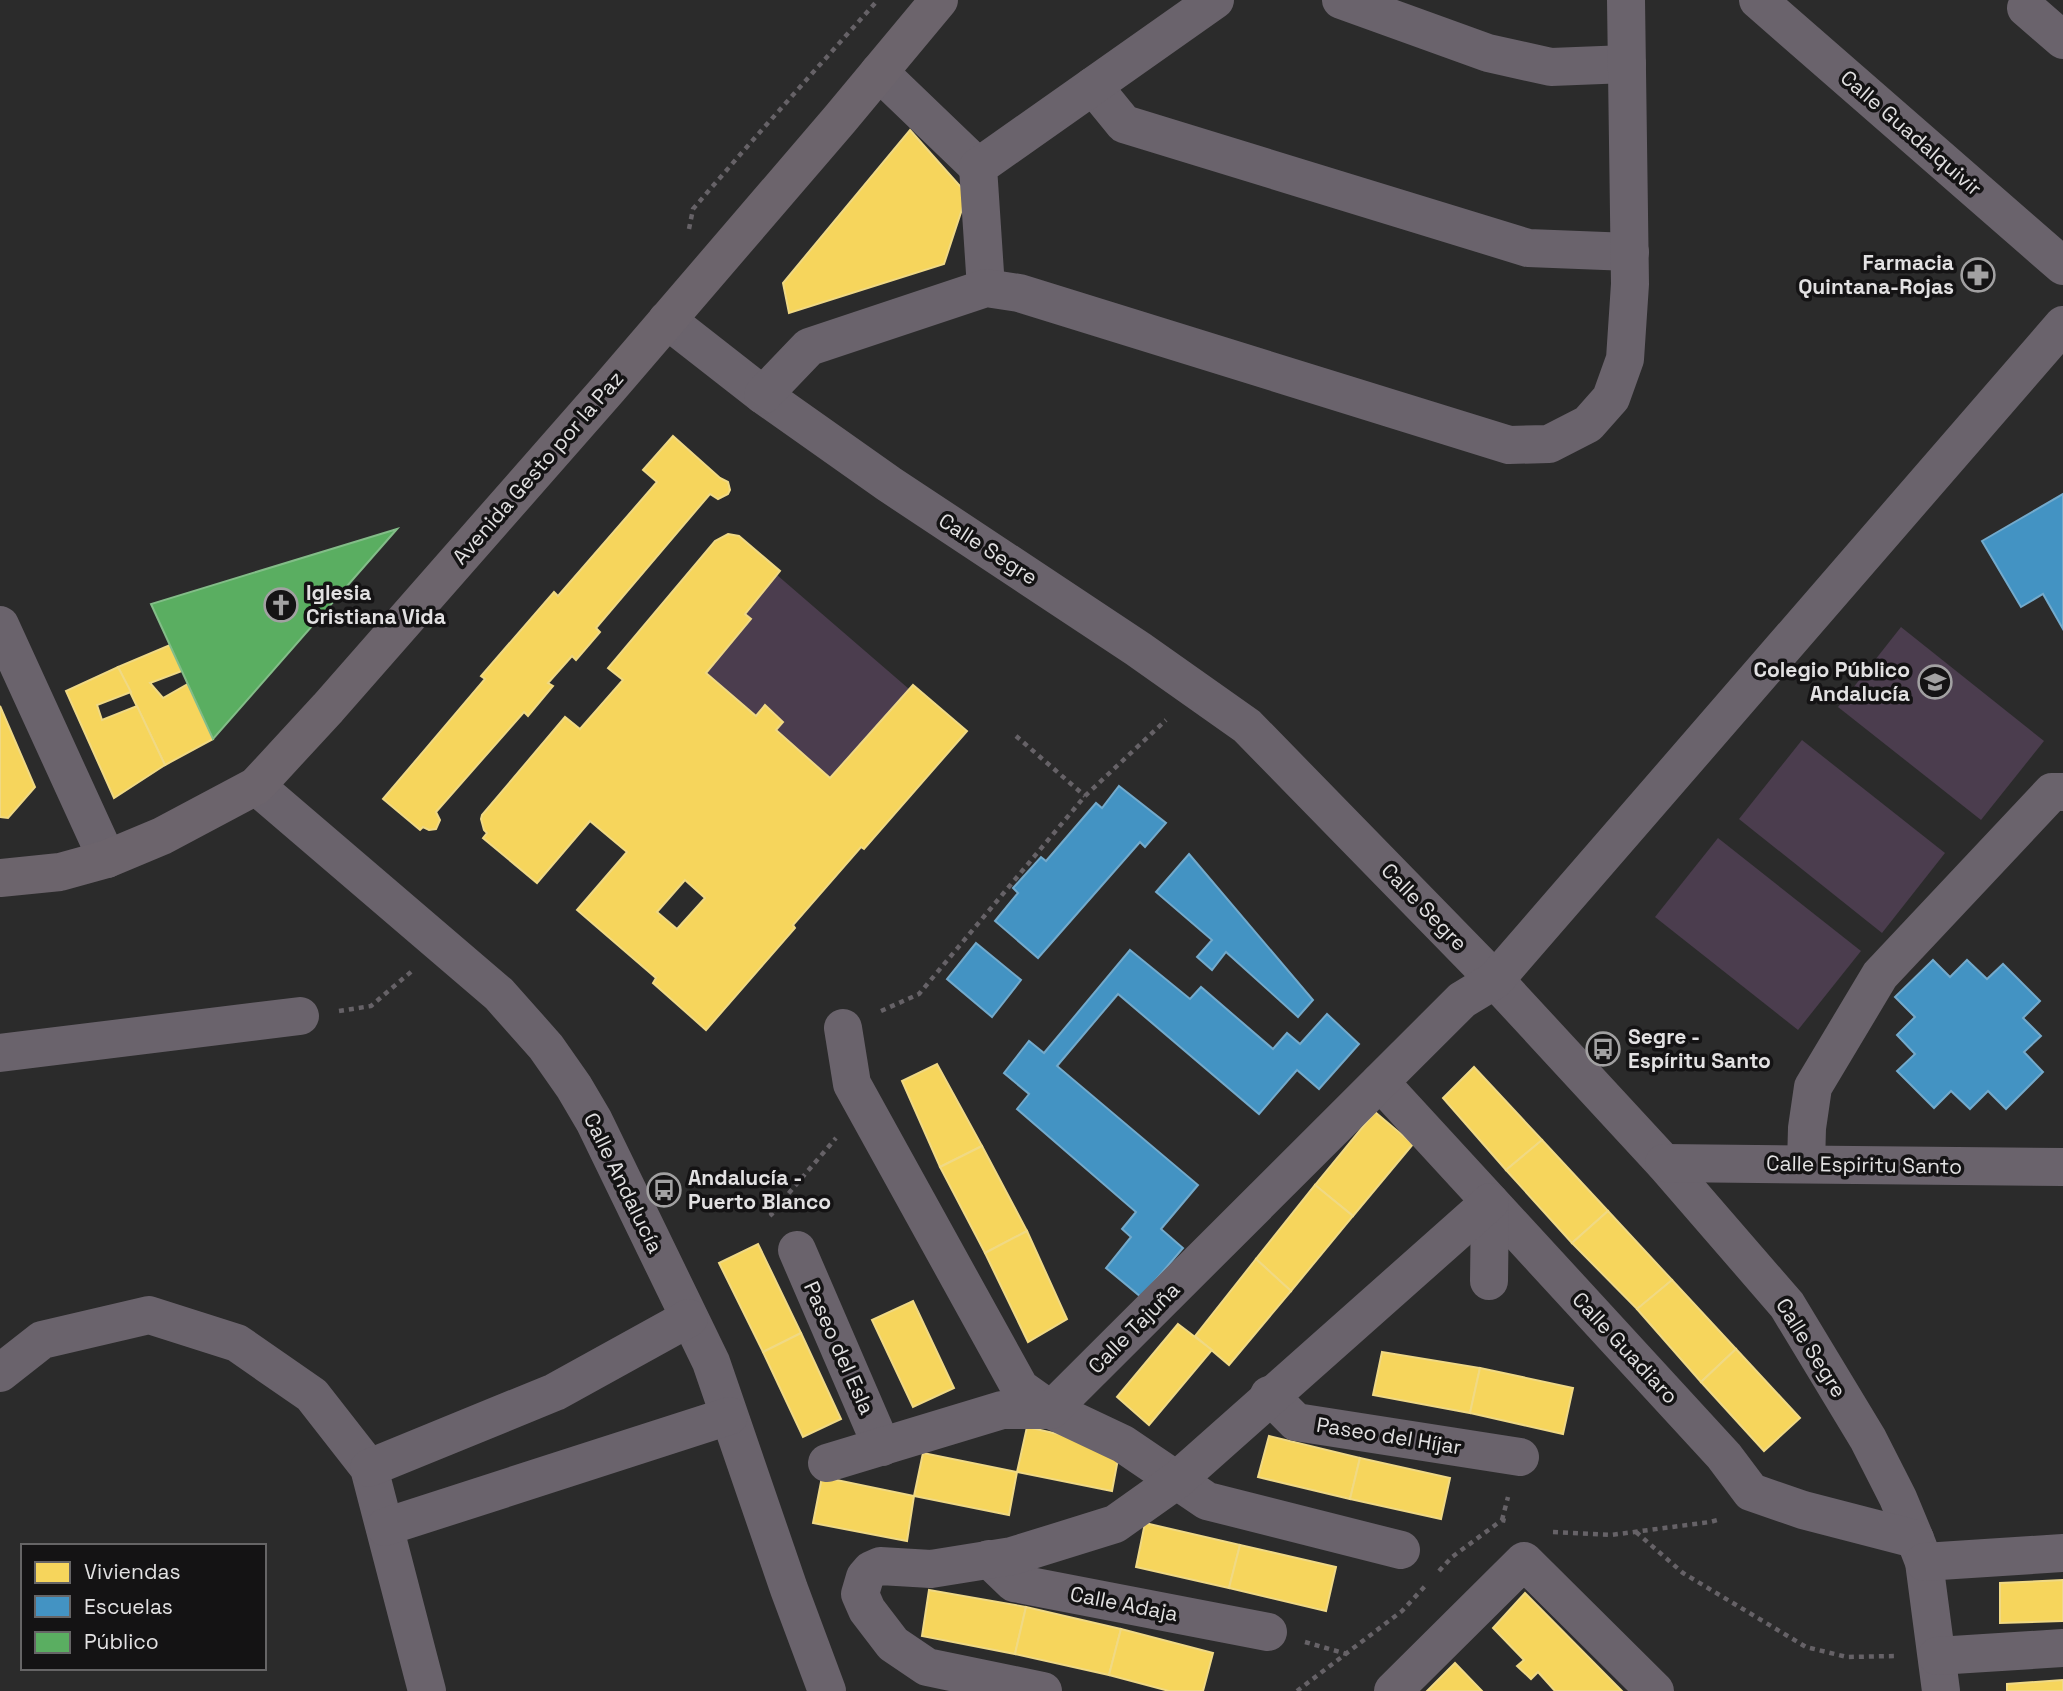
<svg xmlns="http://www.w3.org/2000/svg" width="2063" height="1691" font-family="'Space Grotesk',sans-serif">
  <style>
    .green { fill: #4b3d4e }
    .homes { fill: #f6d55c; stroke: #f0d984; stroke-width: 2; fill-rule: evenodd }
    .schools { fill: #4393c3; stroke: #73aacc; stroke-width: 2 }
    .public { fill: #5aae61; stroke: #83bd88; stroke-width: 2 }
    .lines { fill: none; stroke-linecap: round; stroke-linejoin: round }
    .path { stroke: #666267; stroke-width: 4.5; stroke-dasharray: 5 5; stroke-linecap: butt }
    .minor { stroke: #6a636c; stroke-width: 38 }
    .major { stroke: #6c646c; stroke-width: 38 }
    .labels { text-anchor: middle; stroke-width: 7; stroke-linejoin: round; paint-order: stroke }
    .street-label { font-size: 21px; fill: #e2e1e2; stroke: #141314 }
    .poi-label { font-size: 21px; font-weight: bold; fill: #e2e1e2; stroke: #141314; text-anchor: start }
  </style>
  <rect width="100%" height="100%" fill="#2b2b2b"/>
  <g class="green">
    <polygon points="777,575 909,689 830,778 776,730 782,721 765,705 756,716 706,673 751,620 745,614"/>
    <polygon points="1901,627 2044,741 1981,820 1838,707"/>
    <polygon points="1802,740 1945,853 1882,933 1739,819"/>
    <polygon points="1718,838 1861,951 1798,1030 1655,917"/>
  </g>
  <g class="homes">
    <polygon points="910,130 967,194 944,264 789,313 783,283"/>
    <polygon points="673,436 720,478 728,482 730,490 728,494 718,499 710,494 596,628 600,632 576,660 572,656 548,683 553,686 528,716 524,712 436,812 440,820 436,829 429,830 423,827 420,830 383,799 485,679 481,676 554,592 558,596 657,482 643,470"/>
    <path d="M728,534L739,536L780,571L745,614L751,619L706,673L756,716L765,705L783,722L776,730L830,778L913,685L967,731L864,849L861,847L793,925L795,928L706,1030L653,983L656,978L577,910L627,852L590,821L537,883L483,838L487,833L484,830L481,819L482,815L565,717L580,729L623,680L608,668L715,541ZM685,880L705,898L677,929L657,912Z"/>
    <polygon points="170,645 182,671 150,683 163,698 188,684 213,739 165,765 118,667"/>
    <polygon points="118,667 131,692 97,705 102,720 137,706 165,765 114,798 66,691"/>
    <polygon points="0,706 35,787 8,818 0,817"/>
    <polygon points="937,1064 982,1146 940,1167 902,1081"/>
    <polygon points="1474,1067 1542,1140 1506,1170 1443,1098"/>
    <polygon points="1375,1112 1413,1144 1353,1216 1315,1185"/>
    <polygon points="1542,1140 1608,1211 1572,1243 1506,1170"/>
    <polygon points="982,1146 1027,1231 985,1253 940,1167"/>
    <polygon points="1315,1185 1353,1216 1291,1291 1256,1259"/>
    <polygon points="1608,1211 1672,1280 1637,1309 1572,1243"/>
    <polygon points="1027,1231 1067,1319 1028,1342 985,1253"/>
    <polygon points="758,1244 801,1333 763,1352 719,1263"/>
    <polygon points="1256,1259 1291,1291 1229,1365 1195,1336"/>
    <polygon points="1672,1280 1736,1349 1701,1382 1637,1309"/>
    <polygon points="913,1301 954,1388 913,1407 872,1320"/>
    <polygon points="1178,1324 1212,1350 1149,1425 1117,1397"/>
    <polygon points="801,1333 841,1419 803,1437 763,1352"/>
    <polygon points="1736,1349 1800,1418 1764,1451 1701,1382"/>
    <polygon points="1382,1352 1480,1368 1470,1413 1373,1395"/>
    <polygon points="1480,1368 1573,1388 1563,1434 1470,1413"/>
    <polygon points="1027,1427 1120,1448 1112,1491 1017,1472"/>
    <polygon points="1269,1436 1360,1458 1350,1499 1258,1477"/>
    <polygon points="923,1453 1017,1472 1009,1515 914,1496"/>
    <polygon points="1360,1458 1450,1478 1441,1519 1350,1499"/>
    <polygon points="822,1477 914,1496 907,1541 813,1523"/>
    <polygon points="1145,1523 1240,1545 1229,1588 1136,1567"/>
    <polygon points="1240,1545 1336,1567 1326,1611 1229,1588"/>
    <polygon points="2063,1580 2063,1621 2000,1623 2000,1583"/>
    <polygon points="929,1590 1026,1607 1015,1654 922,1636"/>
    <polygon points="1525,1593 1622,1691 1555,1691 1538,1672 1531,1679 1517,1666 1524,1660 1493,1628"/>
    <polygon points="1026,1607 1121,1629 1109,1675 1015,1654"/>
    <polygon points="1121,1629 1213,1653 1203,1691 1169,1691 1109,1675"/>
    <polygon points="1455,1663 1482,1691 1427,1691"/>
    <polygon points="2063,1680 2063,1691 2007,1691 2007,1684"/>
  </g>
  <g class="schools">
    <polygon points="2063,494 2063,629 2043,594 2021,607 1982,541"/>
    <polygon points="1119,786 1166,823 1145,847 1140,842 1038,958 995,921 1018,893 1013,888 1041,857 1046,861 1096,803 1102,808"/>
    <polygon points="1189,854 1313,1000 1298,1017 1226,952 1212,970 1197,957 1212,940 1156,892"/>
    <polygon points="976,943 1021,980 992,1017 947,979"/>
    <polygon points="1130,950 1190,999 1201,987 1273,1049 1287,1033 1300,1044 1327,1014 1359,1044 1319,1089 1297,1070 1259,1114 1118,994 1057,1066 1198,1185 1161,1229 1183,1248 1141,1297 1106,1268 1131,1237 1122,1229 1136,1212 1017,1109 1029,1094 1004,1073 1029,1041 1044,1053"/>
    <polygon points="1933,960 1950,977 1967,960 1987,979 2003,964 2040,1001 2023,1018 2041,1036 2024,1052 2043,1072 2006,1109 1988,1091 1970,1109 1951,1091 1934,1108 1897,1071 1915,1054 1897,1035 1915,1017 1895,997"/>
  </g>
  <polygon class="public" points="397,529 213,739 151,604"/>
  <g class="lines">
    <g class="path">
      <path d="M689,229L693,209C754,138 816,69 878,0"/>
      <polyline points="1016,736 1085,796"/>
      <polyline points="339,1011 371,1006 412,971"/>
      <polyline points="881,1011 919,994 1085,796 1166,720"/>
      <polyline points="773,1216 771,1214 836,1138"/>
      <polyline points="1502,1520 1508,1497"/>
      <polyline points="1553,1532 1611,1535 1710,1522 1721,1519"/>
      <polyline points="1636,1532 1683,1573 1806,1647 1847,1657 1895,1656"/>
      <polyline points="1439,1571 1452,1557 1502,1520 1510,1522"/>
      <polyline points="1305,1642 1347,1654"/>
      <polyline points="1297,1691 1402,1611 1426,1585"/>
    </g>
    <g class="minor">
      <polyline points="1341,0 1488,53 1551,67 1627,64"/>
      <polyline points="1758,0 2063,266"/>
      <polyline points="2026,8 2063,40"/>
      <polyline points="879,72 978,167"/>
      <polyline points="1093,86 1124,124 1528,248 1630,252"/>
      <polyline points="986,288 978,167 1215,0"/>
      <polyline points="667,320 763,395 889,484 1138,649 1247,726 1495,980 1664,1163 1787,1305 1868,1439 1898,1498 1915,1539 1924,1562 1941,1691"/>
      <polyline points="763,395 809,347 986,288 1019,293 1509,445 1549,444 1588,424 1611,398 1625,359 1630,284 1626,0"/>
      <polyline points="0,625 107,859"/>
      <polyline points="256,786 499,994 546,1047 574,1087 594,1121 711,1362 789,1589 827,1691"/>
      <polyline points="843,1028 852,1084 1020,1388 1051,1410 1123,1444 1207,1501 1401,1550"/>
      <polyline points="0,1053 300,1016"/>
      <polyline points="1380,1082 1724,1456 1751,1492 1803,1510 1915,1539"/>
      <polyline points="1664,1163 2063,1167"/>
      <polyline points="1806,1164 1807,1128 1813,1087 1880,975 2052,792 2063,792"/>
      <polyline points="797,1250 882,1447"/>
      <polyline points="1489,1281 1490,1202"/>
      <polyline points="0,1373 42,1340 149,1315 237,1343 312,1395 369,1468 427,1691"/>
      <polyline points="1269,1395 1296,1422 1520,1457"/>
      <polyline points="827,1463 1002,1410 1051,1410 1462,1000 1495,980 2063,325"/>
      <polyline points="369,1468 555,1392 689,1318"/>
      <polyline points="385,1527 729,1416"/>
      <polyline points="989,1559 1014,1583 1268,1632"/>
      <polyline points="1924,1562 2063,1553"/>
      <polyline points="1937,1656 2063,1648"/>
      <polyline points="1043,1691 927,1667 893,1644 867,1610 860,1594 865,1577 871,1570 880,1566 931,1569 1012,1556 1115,1524 1177,1480 1490,1202"/>
      <polyline points="1393,1691 1524,1561 1655,1691"/>
    </g>
    <polyline class="major" points="0,878 60,872 107,859 162,836 256,786 328,708 609,388 840,119 939,0"/>
  </g>
  <defs>
    <symbol id="pharmacy-ring" viewBox="-11 -11 22 22"><circle r="9.5" fill="#141314" stroke="#a2a1a2" stroke-width="1.5"/><path d="M-2-6h4v4h4v4h-4v4h-4v-4h-4v-4h4Z" fill="#a2a1a2"/></symbol>
    <symbol id="church-ring" viewBox="-11 -11 22 22"><circle r="9.5" fill="#141314" stroke="#a2a1a2" stroke-width="1.5"/><path d="M-1.2-6h2.4v3.5h3.3v2.4h-3.3V6h-2.4V-.1h-3.3v-2.4h3.3Z" fill="#a2a1a2"/></symbol>
    <symbol id="school-ring" viewBox="-11 -11 22 22"><circle r="9.5" fill="#141314" stroke="#a2a1a2" stroke-width="1.5"/><path d="M0-5L7-2L0 1L-7-2ZM-4 1L0 2.5L4 1V4Q0 6-4 4Z" fill="#a2a1a2"/></symbol>
    <symbol id="bus-ring" viewBox="-11 -11 22 22"><circle r="9.5" fill="#141314" stroke="#a2a1a2" stroke-width="1.5"/><path d="M-5-6H5V4H4V6H2V4H-2V6H-4V4H-5ZM-3.5-4V0h7V-4ZM-3.5 1.2v1.5H-2V1.2ZM2 1.2v1.5H3.5V1.2Z" fill="#a2a1a2"/></symbol>
  </defs>
  <g fill-rule="evenodd">
    <use href="#pharmacy-ring" x="1959" y="256" width="38" height="38"/>
    <use href="#church-ring" x="262" y="586" width="38" height="38"/>
    <use href="#school-ring" x="1916" y="663" width="38" height="38"/>
    <use href="#bus-ring" x="1584" y="1030" width="38" height="38"/>
    <use href="#bus-ring" x="645" y="1171" width="38" height="38"/>
  </g>
  <g class="labels">
    <g class="street-label">
      <text transform="translate(1911 133) rotate(41)" y="7">Calle Guadalquivir</text>
      <text transform="translate(538 468) rotate(-49)" y="7">Avenida Gesto por la Paz</text>
      <text transform="translate(988 549) rotate(33)" y="7">Calle Segre</text>
      <text transform="translate(1424 907) rotate(46)" y="7">Calle Segre</text>
      <text transform="translate(1864 1165) rotate(1)" y="7">Calle Espiritu Santo</text>
      <text transform="translate(623 1183) rotate(64)" y="7">Calle Andalucía</text>
      <text transform="translate(1134 1328) rotate(-45)" y="7">Calle Tajuña</text>
      <text transform="translate(839 1348) rotate(66)" y="7">Paseo del Esla</text>
      <text transform="translate(1625 1348) rotate(47)" y="7">Calle Guadiaro</text>
      <text transform="translate(1811 1348) rotate(58)" y="7">Calle Segre</text>
      <text transform="translate(1389 1436) rotate(9)" y="7">Paseo del Híjar</text>
      <text transform="translate(1124 1604) rotate(11)" y="7">Calle Adaja</text>
    </g>
    <g class="poi-label">
      <text x="1954" y="270" text-anchor="end">Farmacia<tspan x="1954" dy="24">Quintana-Rojas</tspan></text>
      <text x="306" y="600">Iglesia<tspan x="306" dy="24">Cristiana Vida</tspan></text>
      <text x="1910" y="677" text-anchor="end">Colegio Público<tspan x="1910" dy="24">Andalucía</tspan></text>
      <text x="1628" y="1044">Segre -<tspan x="1628" dy="24">Espíritu Santo</tspan></text>
      <text x="688" y="1185">Andalucía -<tspan x="688" dy="24">Puerto Blanco</tspan></text>
    </g>
  </g>
  <rect x="21" y="1544" width="245" height="126" fill="#141314" stroke="#666566" stroke-width="2"/>
  <rect x="35" y="1562" width="35" height="21" fill="#f6d55c" stroke="#666566" stroke-width="2"/>
  <text x="84" y="1579" font-size="21" fill="#e2e1e2">Viviendas</text>
  <rect x="35" y="1596" width="35" height="21" fill="#4393c3" stroke="#666566" stroke-width="2"/>
  <text x="84" y="1614" font-size="21" fill="#e2e1e2">Escuelas</text>
  <rect x="35" y="1632" width="35" height="21" fill="#5aae61" stroke="#666566" stroke-width="2"/>
  <text x="84" y="1649" font-size="21" fill="#e2e1e2">Público</text>
</svg>
